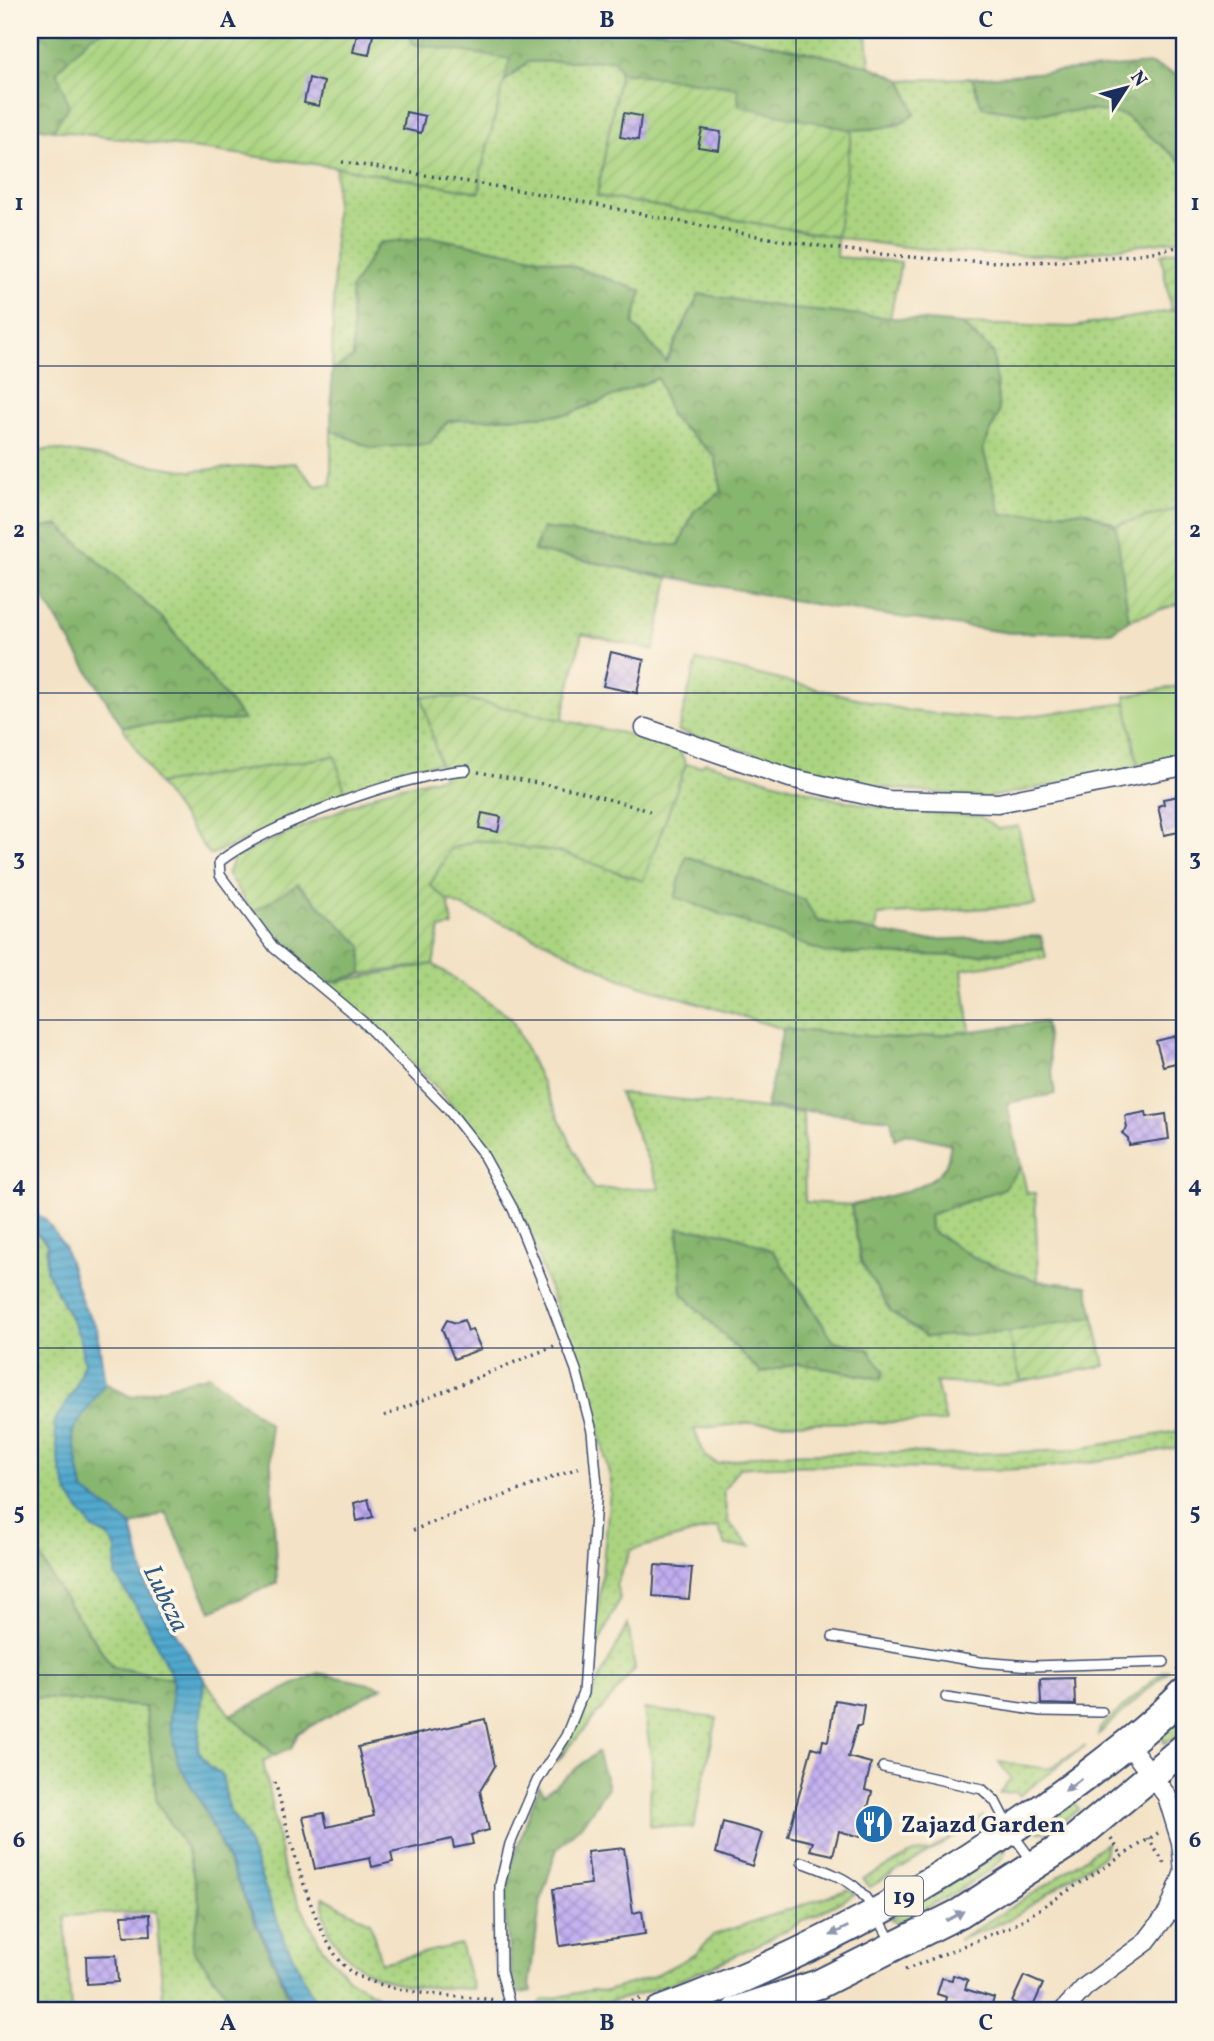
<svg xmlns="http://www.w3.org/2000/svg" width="1214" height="2041" font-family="Vollkorn,serif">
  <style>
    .grass { fill: url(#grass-dots); stroke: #62826f; stroke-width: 2; fill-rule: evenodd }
    .forest { fill: url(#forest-crowns); stroke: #517266; stroke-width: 2 }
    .garden { fill: url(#garden-furrows); stroke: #62826f; stroke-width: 2 }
    .pitch { fill: #aad480; stroke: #62826f; stroke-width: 2 }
    .water { fill: url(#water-rules); stroke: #366c96; stroke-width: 2 }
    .building { fill: url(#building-cross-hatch) }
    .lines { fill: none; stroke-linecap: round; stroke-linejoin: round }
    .service-casing { stroke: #3b4a6d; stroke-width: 12 }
    .minor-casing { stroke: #3b4a6d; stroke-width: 21 }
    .trunk-casing { stroke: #3b4a6d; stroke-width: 32 }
    .path { stroke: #3b4a6d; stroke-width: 3.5; stroke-dasharray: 2 5; stroke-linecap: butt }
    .service { stroke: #fff; stroke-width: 9 }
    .minor { stroke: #fff; stroke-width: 18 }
    .trunk { stroke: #fff; stroke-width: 28 }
    .oneway { fill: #8d97ae }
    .grid { fill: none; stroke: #1b2f5e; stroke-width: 2; stroke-opacity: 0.55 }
    .labels { text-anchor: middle; stroke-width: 7; stroke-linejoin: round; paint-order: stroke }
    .shield { fill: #fcf5e5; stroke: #5e6a86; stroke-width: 2 }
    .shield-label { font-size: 23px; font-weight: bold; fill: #1b2f5e }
    .poi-label { font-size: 24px; font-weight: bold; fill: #1b2f5e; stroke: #fcf5e5; text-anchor: start }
    .water-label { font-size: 26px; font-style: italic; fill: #2e5985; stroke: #fcf5e5 }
    .neatline { fill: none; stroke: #1b2f5e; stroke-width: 2.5 }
    .grid-label { font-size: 23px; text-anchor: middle; font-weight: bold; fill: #1b2f5e }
  </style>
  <defs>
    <pattern id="grass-dots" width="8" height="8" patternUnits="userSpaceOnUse" patternTransform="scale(1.75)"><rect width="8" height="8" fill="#aad480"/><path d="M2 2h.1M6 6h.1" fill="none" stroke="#92b671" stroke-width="1.8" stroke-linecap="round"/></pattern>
    <pattern id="forest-crowns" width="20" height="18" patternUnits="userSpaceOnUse" patternTransform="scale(1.75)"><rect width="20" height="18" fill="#87b66e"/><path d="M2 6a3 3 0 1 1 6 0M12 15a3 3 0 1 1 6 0" fill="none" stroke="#6e945e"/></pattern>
    <pattern id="garden-furrows" width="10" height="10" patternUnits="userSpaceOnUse" patternTransform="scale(1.75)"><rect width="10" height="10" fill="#aad480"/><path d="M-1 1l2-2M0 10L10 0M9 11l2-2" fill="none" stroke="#92b671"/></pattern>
    <pattern id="water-rules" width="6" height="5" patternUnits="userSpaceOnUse" patternTransform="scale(1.75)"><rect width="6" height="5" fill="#51a8ce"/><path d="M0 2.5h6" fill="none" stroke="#4289aa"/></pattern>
    <pattern id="building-cross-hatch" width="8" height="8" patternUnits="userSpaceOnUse" patternTransform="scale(1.75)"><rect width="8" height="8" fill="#c1aef1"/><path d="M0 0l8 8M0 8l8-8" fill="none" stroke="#9c8ec6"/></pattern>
  </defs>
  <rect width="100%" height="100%" fill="#fcf5e5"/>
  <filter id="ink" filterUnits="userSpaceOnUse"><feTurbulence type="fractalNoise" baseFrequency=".0143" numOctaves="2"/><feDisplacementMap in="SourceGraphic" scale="14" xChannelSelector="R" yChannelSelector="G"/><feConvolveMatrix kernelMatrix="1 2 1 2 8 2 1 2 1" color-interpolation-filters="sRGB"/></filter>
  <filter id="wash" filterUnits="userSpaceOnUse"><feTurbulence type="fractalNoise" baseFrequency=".00686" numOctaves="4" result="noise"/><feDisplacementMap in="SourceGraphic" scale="28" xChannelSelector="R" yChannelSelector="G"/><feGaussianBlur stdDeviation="1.57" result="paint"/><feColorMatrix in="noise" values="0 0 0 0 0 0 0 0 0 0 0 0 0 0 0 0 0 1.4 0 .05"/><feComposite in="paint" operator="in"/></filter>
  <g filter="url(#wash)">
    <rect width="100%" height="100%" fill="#f3e2c5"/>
    <g class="grass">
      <polygon points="709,30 984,30 867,34 870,66"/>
      <path d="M614,60L620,72L597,196L836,237L852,130L899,125L915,114L902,80L972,78L982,107L1030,114L1091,110L1124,115L1184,164V239C1149,243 1113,250 1078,253C1001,259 913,250 837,237L836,257L901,262L890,318L793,309L699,294L666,362L632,324L641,291L560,262L431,237L379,243L352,289L353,358L332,370L336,167L480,192L481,171L504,82L528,62Z"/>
      <polygon points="1184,309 1184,507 1116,525 1086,511 1001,516 983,449 999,412 993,352 961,324 1072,327"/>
      <polygon points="658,378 671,417 715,456 722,492 694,511 679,545 649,545 543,528 534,550 669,578 654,650 582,634 562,720 461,698 423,696 440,763 403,770 346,796 334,756 158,784 122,726 243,719 163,619 58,525 35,529 30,515 30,453 51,449 190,471 295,463 316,486 331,484 331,430 372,448 448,421 569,414"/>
      <polygon points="697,660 910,711 997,720 1126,703 1138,765 1114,773 985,798 860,785 678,731"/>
      <polygon points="705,762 839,800 902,811 979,816 999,829 1018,826 1035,905 878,915 876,932 818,921 686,857 676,897 826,953 964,956 1044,948 1046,958 962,969 970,1031 905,1039 783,1029 623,980 540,939 448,901 430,885 450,849 477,840 563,853 643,880 686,764 701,766"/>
      <path d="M433,964L511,1018L593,1189L660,1188L619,1093L803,1113L805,1202L851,1205L861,1262L926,1337L1008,1332L1021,1381L995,1386L936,1382L946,1422L750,1423L694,1429L705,1456L718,1464L764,1454L910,1452L940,1455L1072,1450L1184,1430V1446C1135,1455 1087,1464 1037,1468C938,1475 838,1460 739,1468L723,1491L728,1522L751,1547L726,1546L718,1527L631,1550L616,1585L620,1598L594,1654L611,1482L595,1414L522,1213L491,1152L436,1087L375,1027L324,984ZM678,1229L800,1288L834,1342L868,1349L880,1379L798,1363L761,1373L682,1293Z"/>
      <polygon points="1021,1166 1027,1193 1035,1193 1038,1281 980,1261 930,1230 929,1215 1003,1189"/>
      <polygon points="30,1226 47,1244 46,1271 79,1335 84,1362 75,1389 54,1422 93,1529 108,1536 116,1549 115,1575 147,1624 173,1679 113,1667 55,1584 30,1537"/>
      <polygon points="628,1624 635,1669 556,1763"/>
      <polygon points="1169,1670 1098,1735 1100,1728 1162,1672"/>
      <polygon points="204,1679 230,1715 275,1755 263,1761 285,1876 323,1949 348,1978 403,2011 320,2011 285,1941 245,1835 228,1808 222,1775 209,1767 198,1750"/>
      <polygon points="30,1697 145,1707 157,1802 188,1852 200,1906 192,1948 240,2011 164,2011 156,1911 65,1916 71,2011 30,2011"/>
      <polygon points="644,1709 717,1718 693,1828 649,1825 652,1763"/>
      <polygon points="1184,1710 1184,1733 1164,1743 1162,1734"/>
      <polygon points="1086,1745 1019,1796 1016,1792 1000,1793 1011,1778 999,1762 1048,1769"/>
      <polygon points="1071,1798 1079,1809 1047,1832 1039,1832 1036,1829"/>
      <polygon points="983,1816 985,1819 870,1887 863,1879 913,1853 930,1851"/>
      <polygon points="1106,1843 1104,1855 1009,1920 958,1940 1050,1883"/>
      <path d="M1006,1849C1005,1871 919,1911 898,1923L890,1920Z"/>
      <path d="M849,1889L855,1894C756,1945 647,2011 533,2011L541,2001L591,1990L607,1991L652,1977L696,1954L713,1935Z"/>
      <path d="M323,1897L370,1922L381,1963L460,1944L473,1989C449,1987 421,1989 398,1983C355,1973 322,1942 323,1897Z"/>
      <polygon points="451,2002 489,2005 493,2011 422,2011 422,2006"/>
    </g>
    <g class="forest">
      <polygon points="46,30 107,30 91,36 69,106 53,130 36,127 30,136 30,51"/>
      <path d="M409,30H709L870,66L902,80L915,114C866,148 792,117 739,106L737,88L620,72L614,60L528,62L504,82L509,59L412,44Z"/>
      <polygon points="1151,64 1184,78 1184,164 1124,115 1091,110 1030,114 982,107 972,78"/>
      <polygon points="431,237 560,262 642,291 633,324 666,362 699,294 793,309 961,324 993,352 999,412 983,449 1001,515 1086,511 1116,525 1129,620 1111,632 1010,633 829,607 534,551 543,528 649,545 679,545 694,511 722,492 715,456 671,417 658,378 569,414 448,421 429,444 372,448 331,430 332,370 353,358 351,289 379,243"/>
      <polygon points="30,515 35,529 58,525 163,619 244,720 122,726 30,576"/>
      <polygon points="686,856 804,900 818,921 919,940 1041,936 1044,948 964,956 826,953 675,897"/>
      <polygon points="297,884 362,946 362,974 324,984 278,942 252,912"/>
      <path d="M1045,1022L1055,1094L1007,1103L1021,1166L1003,1189L929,1215L930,1230L980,1261L1038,1281L1087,1286L1094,1317L1008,1332L926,1337L891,1312L861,1262L851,1205C877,1199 930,1190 945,1166C948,1161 949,1151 951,1144L905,1133L895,1139L891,1119L766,1107L783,1029L905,1039Z"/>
      <polygon points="678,1228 729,1233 773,1251 834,1341 868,1349 884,1371 881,1379 798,1363 761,1373 682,1293"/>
      <polygon points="208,1375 269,1424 277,1583 211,1611 166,1512 132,1526 83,1491 72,1432 105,1383 131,1397"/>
      <polygon points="30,1537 55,1584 113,1667 173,1679 170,1721 178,1763 203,1806 295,2011 240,2011 192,1948 200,1906 188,1852 157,1802 145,1707 30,1697"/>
      <polygon points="318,1673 383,1687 298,1733 291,1749 275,1755 230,1715"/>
      <polygon points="597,1752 608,1787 584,1822 557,1848 541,1900 529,1986 532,1991 514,1994 504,1907 513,1859 539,1786 544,1794"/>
    </g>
    <g class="garden">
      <polygon points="107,30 409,30 412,44 510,59 481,171 480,192 336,167 53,130 69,106 57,71 91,36"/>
      <polygon points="620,72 737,88 739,106 852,130 837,237 597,196"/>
      <polygon points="1184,249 1184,309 1171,311 1161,254"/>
      <polygon points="1184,507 1184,602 1129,620 1116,525"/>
      <polygon points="422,696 461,698 677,745 686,764 643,881 563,853 477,840 450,849 430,885 448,901 453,926 440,929 433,964 362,974 362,946 298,884 252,912 227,874 234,857 388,789 443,777"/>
      <polygon points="335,756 346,796 210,855 158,784"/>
      <polygon points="1094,1317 1105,1366 1021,1381 1008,1332"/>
    </g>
    <polygon class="pitch" points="1184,685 1184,756 1138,765 1125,696"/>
    <polygon class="water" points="30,1211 45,1219 64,1246 83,1305 97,1328 105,1383 72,1432 83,1490 132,1526 146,1585 204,1679 198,1750 209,1767 222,1774 228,1808 245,1835 285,1941 320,2011 297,2011 203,1806 178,1763 170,1721 173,1679 147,1624 115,1575 116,1549 108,1536 93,1529 69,1496 59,1464 54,1422 75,1389 84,1362 79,1335 46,1271 47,1244 30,1226"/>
    <g id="blocks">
      <g class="building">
        <polygon points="358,30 374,30 369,55 353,52"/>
        <polygon points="309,78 324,82 319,106 304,103"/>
        <polygon points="406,112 425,116 421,133 403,129"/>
        <polygon points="624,113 641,116 638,140 620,137"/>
        <polygon points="702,129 721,132 719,150 698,147"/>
        <polygon points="611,652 644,660 637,693 603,686"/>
        <polygon points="1179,796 1180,801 1184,800 1184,831 1164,835 1158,806 1164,804 1163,799"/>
        <polygon points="482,813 501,817 498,832 479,828"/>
        <polygon points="1184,1034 1184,1061 1163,1066 1156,1041"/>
        <polygon points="1146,1112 1147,1117 1166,1114 1169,1139 1129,1145 1128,1138 1122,1133 1127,1128 1125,1116"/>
        <polygon points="447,1320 456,1323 464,1320 468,1331 472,1329 481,1349 454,1359 442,1329"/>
        <polygon points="368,1499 373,1517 357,1521 354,1503"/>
        <polygon points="655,1565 692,1568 689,1599 653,1596"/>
        <polygon points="1074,1678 1075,1705 1041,1704 1040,1679"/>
        <polygon points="835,1700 864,1705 861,1726 857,1726 848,1757 871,1763 865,1790 872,1792 860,1837 839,1831 833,1855 810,1850 813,1842 788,1836 812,1747 821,1750 823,1740 828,1741"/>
        <polygon points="485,1719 495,1766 480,1791 489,1830 471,1835 473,1844 454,1848 452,1839 391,1853 393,1862 372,1867 370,1858 315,1869 303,1817 324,1813 327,1827 374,1816 358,1747"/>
        <polygon points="723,1822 762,1833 752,1866 716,1853"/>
        <polygon points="624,1848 633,1913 642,1911 645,1934 560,1946 553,1889 591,1884 587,1852"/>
        <polygon points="150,1914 151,1935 124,1936 122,1915"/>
        <polygon points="116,1955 118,1982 87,1984 86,1956"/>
        <polygon points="953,1975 968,1980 965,1989 994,1998 990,2011 975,2011 945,2002 946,1997 937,1994 942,1978 952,1980"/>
        <polygon points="1024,1976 1043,1984 1031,2011 1012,2002"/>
      </g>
    </g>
  </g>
  <g filter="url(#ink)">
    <use href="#blocks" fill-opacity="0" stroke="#3b4a6d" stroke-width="2"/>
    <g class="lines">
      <defs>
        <g id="service">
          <path d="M466,770C405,774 267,824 219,862L220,875L274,948L362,1021L447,1108L481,1151L513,1209L548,1295L576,1370L592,1431L597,1485L583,1693L566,1736L537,1781L510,1844L500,1885L501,1971L511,2011"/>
          <polyline points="833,1637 981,1662 1032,1666 1164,1662"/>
          <polyline points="946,1697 1041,1711 1102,1712"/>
          <polyline points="883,1767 982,1789 995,1801 1011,1832 1033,1862"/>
          <path d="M802,1862C862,1884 862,1887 892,1943"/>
        </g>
        <g id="minor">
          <polyline points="645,728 790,778 888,800 998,803 1184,766"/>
          <polyline points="1063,2011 1085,1987 1145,1943 1168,1913 1184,1872 1181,1842 1167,1796 1128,1744"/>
        </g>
        <g id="trunk">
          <path d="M660,2011C811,1955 955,1876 1083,1778C1118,1751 1153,1725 1184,1693"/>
          <polyline points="736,2011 819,1984 960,1913 1075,1839 1184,1748"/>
        </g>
      </defs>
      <use href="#service" class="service-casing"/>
      <use href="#minor" class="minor-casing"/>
      <use href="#trunk" class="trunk-casing"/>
      <g class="path">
        <path d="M342,162C417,174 492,185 567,199C733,232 905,271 1074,260C1110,257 1150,255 1184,245"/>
        <polyline points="478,772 576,790 650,811"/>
        <polyline points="384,1416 554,1346"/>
        <polyline points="413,1530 583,1466"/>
        <polyline points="1177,1671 1184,1661"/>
        <path d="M275,1782C288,1826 315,1957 358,1976C401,1996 450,1995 496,2000"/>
        <polyline points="1148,1838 1164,1863"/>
        <polyline points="1111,1839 1122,1855"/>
        <polyline points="905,1970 1016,1924 1158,1833"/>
        <polyline points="598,2011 640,1999"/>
      </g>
      <use href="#service" class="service"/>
      <use href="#minor" class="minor"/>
      <use href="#trunk" class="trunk"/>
    </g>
    <defs><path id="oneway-solid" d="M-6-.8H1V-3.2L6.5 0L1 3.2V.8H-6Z" transform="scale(1.75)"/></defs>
    <g class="oneway">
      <use href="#oneway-solid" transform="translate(1073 1785) rotate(143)"/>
      <use href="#oneway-solid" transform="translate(955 1916) rotate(-29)"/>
      <use href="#oneway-solid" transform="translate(839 1931) rotate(153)"/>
    </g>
  </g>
  <path class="grid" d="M418,30V2011M796,30V2011M30,366H1184M30,693H1184M30,1020H1184M30,1348H1184M30,1675H1184"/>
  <defs>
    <symbol id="restaurant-disc" viewBox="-11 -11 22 22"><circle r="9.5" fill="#1f6fb2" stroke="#fcf5e5"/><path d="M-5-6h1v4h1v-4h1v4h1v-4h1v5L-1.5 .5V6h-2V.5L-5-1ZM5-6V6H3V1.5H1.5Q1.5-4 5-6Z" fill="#fff"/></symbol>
  </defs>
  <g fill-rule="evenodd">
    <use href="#restaurant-disc" x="852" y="1802" width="44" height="44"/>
  </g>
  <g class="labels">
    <rect class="shield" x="885" y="1876.5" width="38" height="39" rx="5"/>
    <g class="shield-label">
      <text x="904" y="1904">19</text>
    </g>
    <g class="poi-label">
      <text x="901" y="1832">Zajazd Garden</text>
    </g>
    <g class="water-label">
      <text transform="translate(167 1598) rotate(64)" y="9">Lubcza</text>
    </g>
  </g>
  <rect width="1214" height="2041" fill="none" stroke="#fcf5e5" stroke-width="77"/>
  <g transform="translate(1126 88) rotate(54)" stroke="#fcf5e5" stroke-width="5" paint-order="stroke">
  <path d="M0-5L12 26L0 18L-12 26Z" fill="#1b2f5e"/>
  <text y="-10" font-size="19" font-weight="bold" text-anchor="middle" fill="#1b2f5e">N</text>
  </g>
  <rect x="38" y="38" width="1138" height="1964" class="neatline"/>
  <g class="grid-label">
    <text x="228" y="27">A</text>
    <text x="607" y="27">B</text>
    <text x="986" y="27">C</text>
    <text x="19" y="210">1</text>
    <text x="1195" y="210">1</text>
    <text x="19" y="537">2</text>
    <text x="1195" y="537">2</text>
    <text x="19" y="865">3</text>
    <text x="1195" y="865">3</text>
    <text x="19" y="1192">4</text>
    <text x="1195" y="1192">4</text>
    <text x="19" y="1519">5</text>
    <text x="1195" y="1519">5</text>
    <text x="19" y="1847">6</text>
    <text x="1195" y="1847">6</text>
    <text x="228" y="2030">A</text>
    <text x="607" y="2030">B</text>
    <text x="986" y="2030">C</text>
  </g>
</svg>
